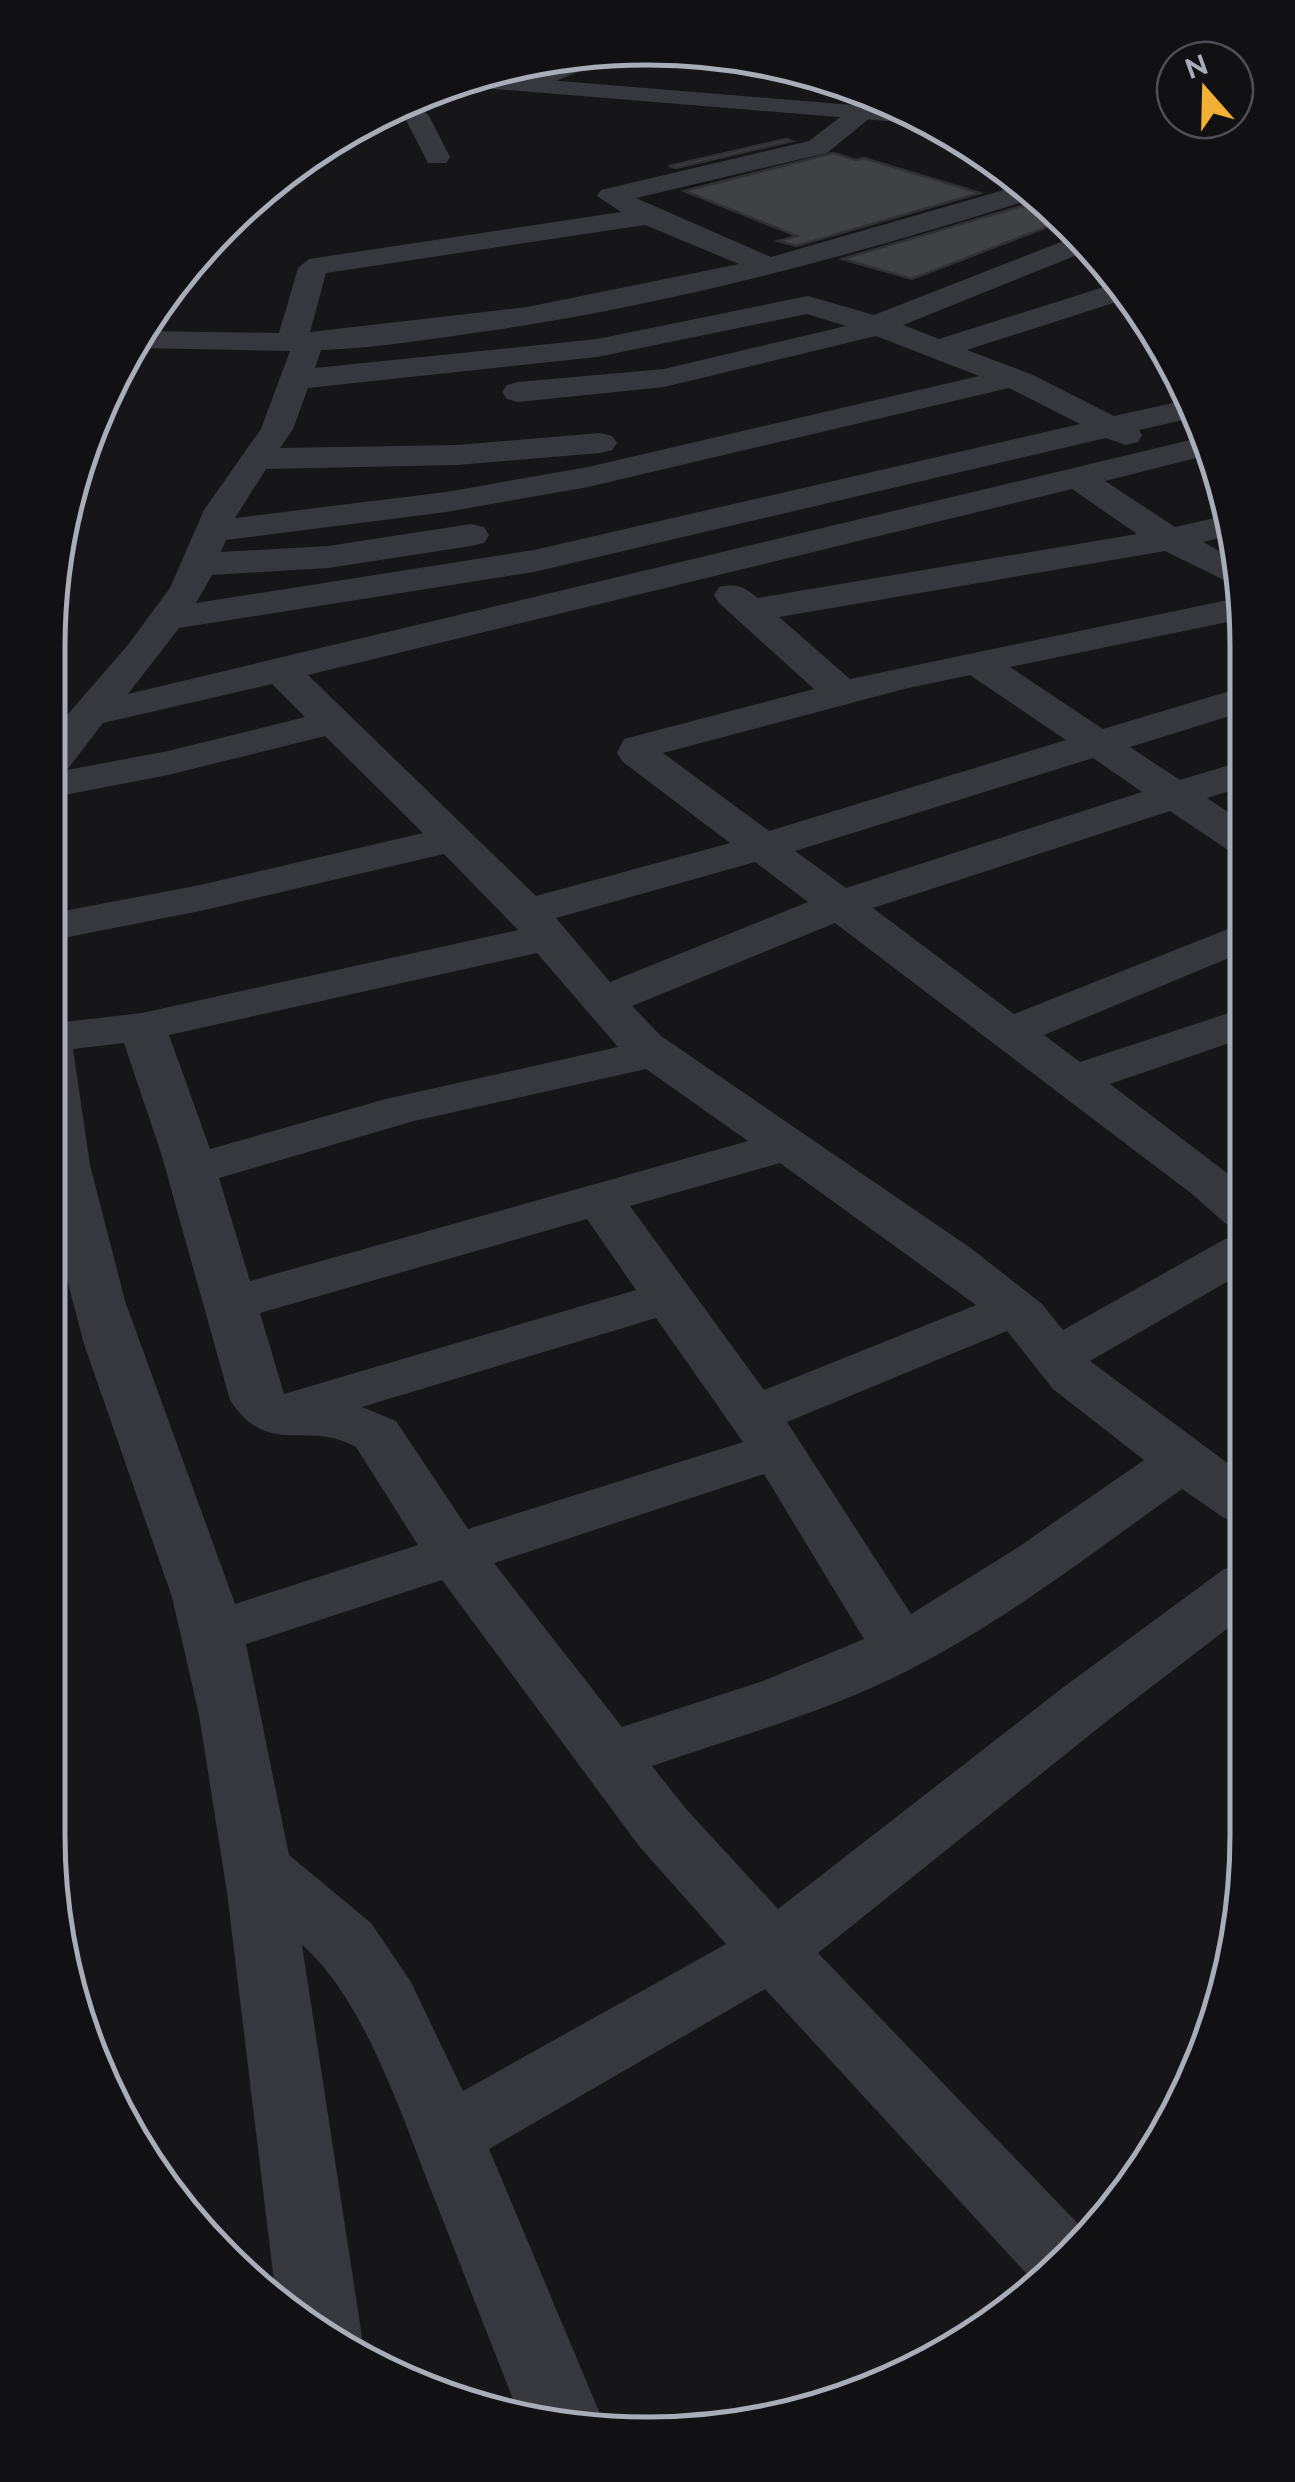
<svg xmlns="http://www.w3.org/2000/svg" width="1295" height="2482" font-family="Raleway,sans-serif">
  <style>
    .building { fill: #404145; stroke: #303034; stroke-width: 2.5 }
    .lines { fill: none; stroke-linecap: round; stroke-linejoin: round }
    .minor { fill: #37383d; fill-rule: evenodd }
    .tertiary { fill: #37383d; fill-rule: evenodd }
    .rim { fill: none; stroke: #a8adb8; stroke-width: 5 }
  </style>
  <rect width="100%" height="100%" fill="#161618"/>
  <g class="building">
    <polygon points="786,139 792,141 676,168 669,166"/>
    <polygon points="833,153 856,160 864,158 980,193 796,246 778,241 797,236 684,191"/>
    <polygon points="1022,206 1065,220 912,279 842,259"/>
  </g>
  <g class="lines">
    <g class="minor">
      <path d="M687,49L708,54C692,64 643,67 627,57Z"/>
      <polygon points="591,61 588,68 538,88 526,81 551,67"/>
      <polygon points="415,102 429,116 450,157 446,163 428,163 406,120 397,112"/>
      <path d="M861,105L870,108L874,113L870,118L827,153L636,198L771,257L1025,184L1042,196C863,253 681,302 495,330C438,338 379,348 321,350L315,368L597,339L808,296L874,315L1079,235L1092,249L903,325L939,339L1123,281L1132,297L967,350L1033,375L1114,416L1191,399L1201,416L1139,430L1142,435L1138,442L1126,445L1106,438L534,572L179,628L128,694L1207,436L1212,454L1105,481L1175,527L1228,515L1233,535L1203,542L1241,563L1242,589L1165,551L779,617L850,679L1242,597V619L1010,667L1103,729L1243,687V712L1130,747L1180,780L1243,761V787L1207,798L1243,822V854L1228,850L1170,811L873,908L1014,1014L1243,923V952L1044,1035L1080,1062L1244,1008V1038L1110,1084L1244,1186V1228L1226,1224L1192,1194L835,923L632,1006L661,1036L972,1249L1042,1304L1063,1330L1225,1239L1244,1234V1272L1090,1361L1245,1476V1523L1224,1518L1182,1489C1093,1552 1007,1620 909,1670C827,1712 738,1736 652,1766L687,1810L778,1909L1061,1689L1224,1569L1245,1563V1615L1107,1721L818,1953L1085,2231L1044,2285L1036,2284L765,1989L489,2149L603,2421L601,2425L520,2417C491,2343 462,2269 433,2195C403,2119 364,1998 302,1945L362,2337L355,2352L315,2334L276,2298L227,1892L199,1715L172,1597L84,1344L48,1207V1018L64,1022L142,1013L518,930L444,854L200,911L48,941V914L200,885L423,833L325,736L168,775L49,798V736L127,646L170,588L204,510L261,429L290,351L136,348L149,331L279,333L298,268L309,259L621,212L597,196L601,190L809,141L852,108ZM645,225L739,264L527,307L310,332L326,273ZM807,314L846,326L664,369L518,382L507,385L502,392L507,399L518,402L664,387L876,336L979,376L588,467L446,492L235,518L266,469L457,465L600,453L612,450L617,443L612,436L600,433L457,445L280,448L293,429L308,388L597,357ZM1009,388L1080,424L534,550L196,603L212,575L328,568L471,546L484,543L489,535L484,527L471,524L328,546L221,552L226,540L446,512L588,487ZM1072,489L1137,534L758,598C744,587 737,583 719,587L714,595L719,603L814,689L624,739L617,753L623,762L730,843L536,896L308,675ZM970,675L1066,740L769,831L663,753L904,689ZM272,684L305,717L168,751L67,770L103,723ZM1093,758L1142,792L846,888L795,851ZM755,862L808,902L610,982L556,918ZM537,953L618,1047L386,1099L210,1149L169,1035ZM124,1043L161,1153L230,1400C268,1459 309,1419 356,1447L418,1545L235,1604L125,1301L90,1165L73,1049ZM646,1069L748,1141L250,1281L219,1178L414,1121ZM780,1163L976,1305L764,1390L630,1206ZM587,1219L636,1290L284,1394L260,1313ZM656,1318L743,1442L468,1529L396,1421L362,1407ZM1007,1331L1053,1389L1144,1460L1017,1548L911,1614L787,1422ZM764,1474L864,1639L763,1681L622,1727L494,1563ZM442,1580L639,1846L726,1944L463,2091L411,1982L371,1923L289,1855L246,1644Z"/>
    </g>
    <polygon class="tertiary" points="487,75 914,110 936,125 446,85 455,79"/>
  </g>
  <path d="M0 0H1295V2482H0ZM647 65H648A582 582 0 0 1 1230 647V1835A582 582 0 0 1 648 2417H647A582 582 0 0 1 65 1835V647A582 582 0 0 1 647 65Z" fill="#111113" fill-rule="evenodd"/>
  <path class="rim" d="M647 65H648A582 582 0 0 1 1230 647V1835A582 582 0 0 1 648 2417H647A582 582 0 0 1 65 1835V647A582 582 0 0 1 647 65Z"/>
  <g transform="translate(1205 90) rotate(340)"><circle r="48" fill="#111113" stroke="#4d4f55" stroke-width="2.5"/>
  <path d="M0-8L18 38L0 25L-18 38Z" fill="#f2b134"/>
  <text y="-15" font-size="28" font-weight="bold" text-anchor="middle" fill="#a8adb8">N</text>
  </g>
</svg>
